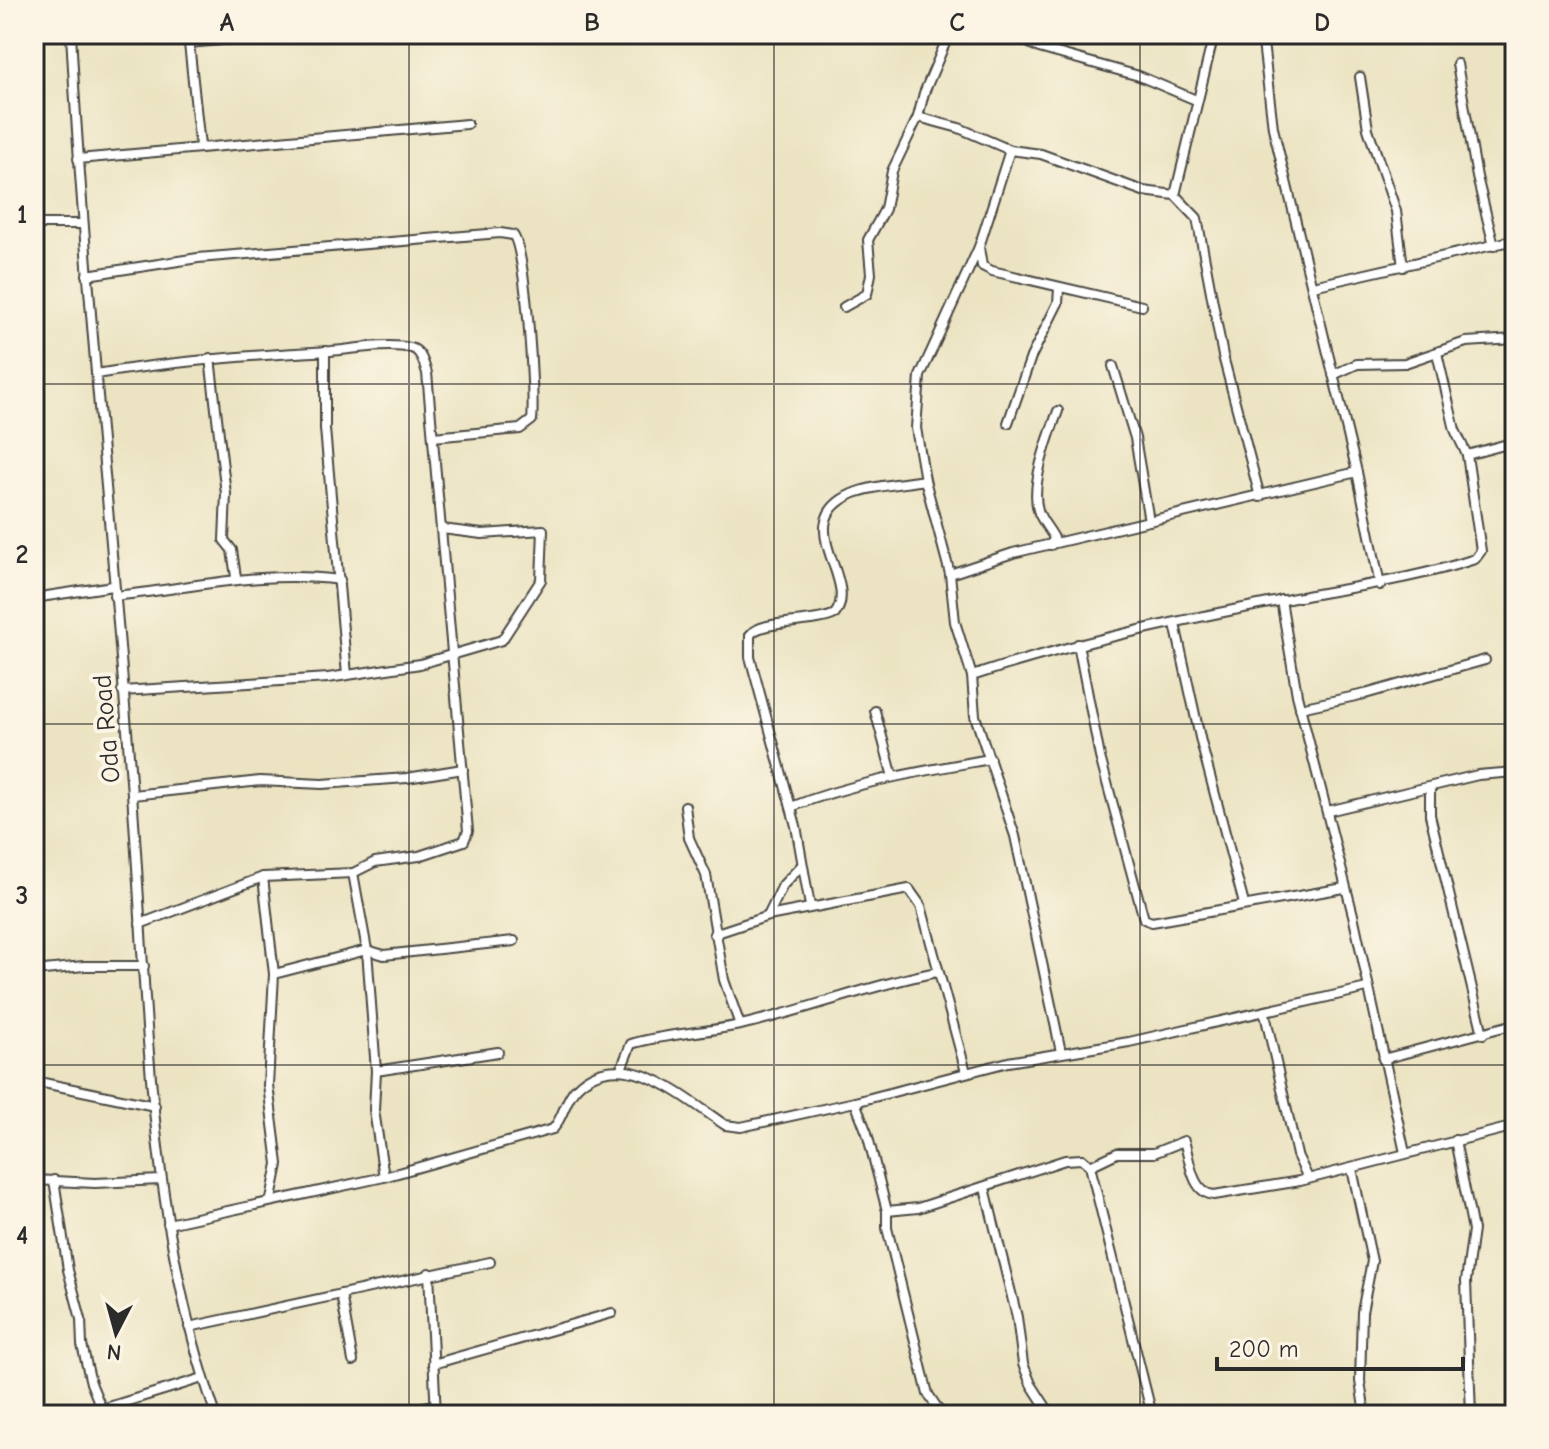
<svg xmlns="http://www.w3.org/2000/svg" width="1549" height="1449" font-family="'Comic Neue',sans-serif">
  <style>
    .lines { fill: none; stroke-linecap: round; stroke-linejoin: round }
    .minor-casing { stroke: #484742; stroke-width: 12 }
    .minor { stroke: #fff; stroke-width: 8 }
    .grid { fill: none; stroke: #2b2b2b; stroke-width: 2; stroke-opacity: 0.55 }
    .labels { text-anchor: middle; stroke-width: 8; stroke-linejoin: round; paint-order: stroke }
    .street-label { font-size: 26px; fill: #2b2b2b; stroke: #fcf5e5 }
    .neatline { fill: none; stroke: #2b2b2b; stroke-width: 3 }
    .grid-label { font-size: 26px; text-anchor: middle; font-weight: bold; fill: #2b2b2b }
  </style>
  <rect width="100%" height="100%" fill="#fcf5e5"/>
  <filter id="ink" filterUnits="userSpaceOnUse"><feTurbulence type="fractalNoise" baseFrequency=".0125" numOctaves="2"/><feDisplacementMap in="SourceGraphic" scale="16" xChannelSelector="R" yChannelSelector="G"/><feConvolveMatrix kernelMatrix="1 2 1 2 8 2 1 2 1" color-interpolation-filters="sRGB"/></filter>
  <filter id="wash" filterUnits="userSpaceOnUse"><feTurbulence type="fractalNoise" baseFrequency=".006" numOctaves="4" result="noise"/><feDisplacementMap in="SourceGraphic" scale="32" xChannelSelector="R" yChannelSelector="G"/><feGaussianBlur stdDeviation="1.8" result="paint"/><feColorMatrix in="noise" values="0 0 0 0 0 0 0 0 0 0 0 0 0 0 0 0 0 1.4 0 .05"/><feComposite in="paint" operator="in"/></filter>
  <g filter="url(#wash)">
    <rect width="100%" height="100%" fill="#ebe3c1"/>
  </g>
  <g filter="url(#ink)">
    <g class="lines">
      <defs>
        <g id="minor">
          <path d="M71,34C85,288 113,541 132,794C148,1002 146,1216 216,1415"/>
          <polyline points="188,34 200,146"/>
          <polyline points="949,34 924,93 918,117 959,128 1010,150 1041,154 1143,191 1175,195"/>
          <polyline points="1011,34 1039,48 1139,76 1196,100"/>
          <polyline points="1214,34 1175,195 1197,218 1223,356 1260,497"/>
          <polyline points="1262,34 1273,128 1357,472 1380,585"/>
          <polyline points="188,43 289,34"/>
          <polyline points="1457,64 1477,177 1494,246"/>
          <polyline points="1360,77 1368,129 1396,211 1403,267"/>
          <polyline points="1010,150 979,247 920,376 916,428 925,480 950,574 955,622 972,676 975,716 1015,836 1061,1052"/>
          <polyline points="78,159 467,124"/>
          <polyline points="34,224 83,224"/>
          <polyline points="979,247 982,266 992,271 1142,306"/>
          <path d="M87,275L198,258L500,233L513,235C526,249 535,397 532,420L520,429L433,437"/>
          <polyline points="1313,286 1515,240"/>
          <polyline points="844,307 867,294 871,274 868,240 885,209 892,171 918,117"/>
          <polyline points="325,351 325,429 347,675"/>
          <polyline points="210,358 226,494 224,540 232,550 236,577"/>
          <polyline points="1113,366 1135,438 1149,521"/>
          <path d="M96,374C174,361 251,355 331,351C355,349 387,343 411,348C422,351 424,365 427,373L468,831L464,841L419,856L375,862L353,873L263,877L140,924"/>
          <polyline points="1333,375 1357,364 1405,363 1466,342 1515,339"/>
          <polyline points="1008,423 1031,357 1058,303 1059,289"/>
          <polyline points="1467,455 1515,442"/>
          <path d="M1051,545L1054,538C1049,528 1041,521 1038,510C1030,484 1049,436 1058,411"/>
          <polyline points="34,567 37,597"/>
          <polyline points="950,574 1013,553 1357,472"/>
          <path d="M114,596C192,588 261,570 340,580"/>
          <polyline points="34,598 113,586"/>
          <polyline points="1281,600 1297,695 1353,915 1405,1153"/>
          <polyline points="1175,624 1201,742 1244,904"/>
          <path d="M1078,644L1100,757L1144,919L1152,922C1217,911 1280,899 1344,888"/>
          <path d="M972,676C1072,643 1176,621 1279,601C1345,588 1411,580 1475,559L1481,551L1467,455L1455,430L1437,353"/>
          <polyline points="122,691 328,678 420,664 502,640 541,580 543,530 482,534 442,529"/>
          <polyline points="1300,708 1365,694 1485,660"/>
          <polyline points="875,711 893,777"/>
          <polyline points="1430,787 1430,815 1483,1034"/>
          <polyline points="133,795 260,781 322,784 407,778 463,769"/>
          <polyline points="685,806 689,838 706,875 724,980 740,1025"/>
          <path d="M791,807C854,782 923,771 990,759"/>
          <polyline points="1328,811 1478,775 1515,772"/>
          <polyline points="353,873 367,950 376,1071 374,1110 384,1177"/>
          <polyline points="263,877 274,974 268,1085 278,1164 271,1199"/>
          <path d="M810,906L796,826L750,657V635C761,619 814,625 835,614C861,580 788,523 852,494C874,485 902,484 925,480"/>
          <polyline points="768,916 783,885 802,865"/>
          <polyline points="714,934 768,916 909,889 921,906 966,1072"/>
          <polyline points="34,954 35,971"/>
          <polyline points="34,971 84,966 144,966"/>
          <polyline points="274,974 367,950 384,955 514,941"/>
          <polyline points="1265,1014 1297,1155 1308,1178"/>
          <polyline points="1383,1059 1515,1024"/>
          <path d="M621,1069L631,1044C671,1032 712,1033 753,1022C815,1007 874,984 937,972"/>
          <polyline points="376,1071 498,1052"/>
          <polyline points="34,1081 155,1106"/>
          <polyline points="855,1102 1008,1062 1129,1042 1367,988"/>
          <polyline points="1455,1140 1473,1230 1466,1281 1471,1415"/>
          <path d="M1090,1166L1117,1153H1154L1184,1141C1190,1159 1191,1193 1214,1195L1300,1181L1515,1126"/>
          <polyline points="1352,1169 1372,1261 1362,1312 1360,1381 1365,1415"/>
          <polyline points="34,1180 95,1183 161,1180"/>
          <polyline points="54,1180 68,1270 81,1319 82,1345 91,1383 104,1415"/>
          <polyline points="985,1188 1017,1317 1023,1364 1031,1384 1051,1415"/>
          <polyline points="887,1211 887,1228 928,1394 942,1415"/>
          <path d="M168,1224L384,1177L553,1129C564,1117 565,1098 577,1087C623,1042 686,1099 725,1125L741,1127L855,1102L867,1133L887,1211L918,1208L1065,1160L1082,1159L1090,1166L1152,1415"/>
          <polyline points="429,1273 436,1415"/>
          <polyline points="341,1294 353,1361"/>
          <polyline points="189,1327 490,1262"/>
          <polyline points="433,1364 612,1313"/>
          <polyline points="102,1409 203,1378"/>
          <polyline points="381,1415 435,1405"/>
          <polyline points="1028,1415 1045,1406"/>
        </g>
      </defs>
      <use href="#minor" class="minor-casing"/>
      <use href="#minor" class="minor"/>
    </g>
  </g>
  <path class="grid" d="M409,34V1415M774,34V1415M1140,34V1415M34,384H1515M34,724H1515M34,1065H1515"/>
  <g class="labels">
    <g class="street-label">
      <text transform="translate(106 729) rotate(-95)" y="9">Oda Road</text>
    </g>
  </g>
  <rect width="1549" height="1449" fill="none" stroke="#fcf5e5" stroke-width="88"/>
  <g transform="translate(116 1333) rotate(186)" stroke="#fcf5e5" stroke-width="6" paint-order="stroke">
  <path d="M0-6L14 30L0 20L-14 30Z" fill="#2b2b2b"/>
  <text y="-12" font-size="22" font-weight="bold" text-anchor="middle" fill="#2b2b2b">N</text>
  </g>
  <path d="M1217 1357v12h246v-12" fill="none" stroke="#2b2b2b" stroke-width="4"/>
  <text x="1229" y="1357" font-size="24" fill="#2b2b2b" stroke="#fcf5e5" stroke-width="6" paint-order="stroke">200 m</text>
  <rect x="44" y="44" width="1461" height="1361" class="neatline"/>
  <g class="grid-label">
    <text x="227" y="31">A</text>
    <text x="592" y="31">B</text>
    <text x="957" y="31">C</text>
    <text x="1322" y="31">D</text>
    <text x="22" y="223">1</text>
    <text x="22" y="563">2</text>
    <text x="22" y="904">3</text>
    <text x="22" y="1244">4</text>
  </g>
</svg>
